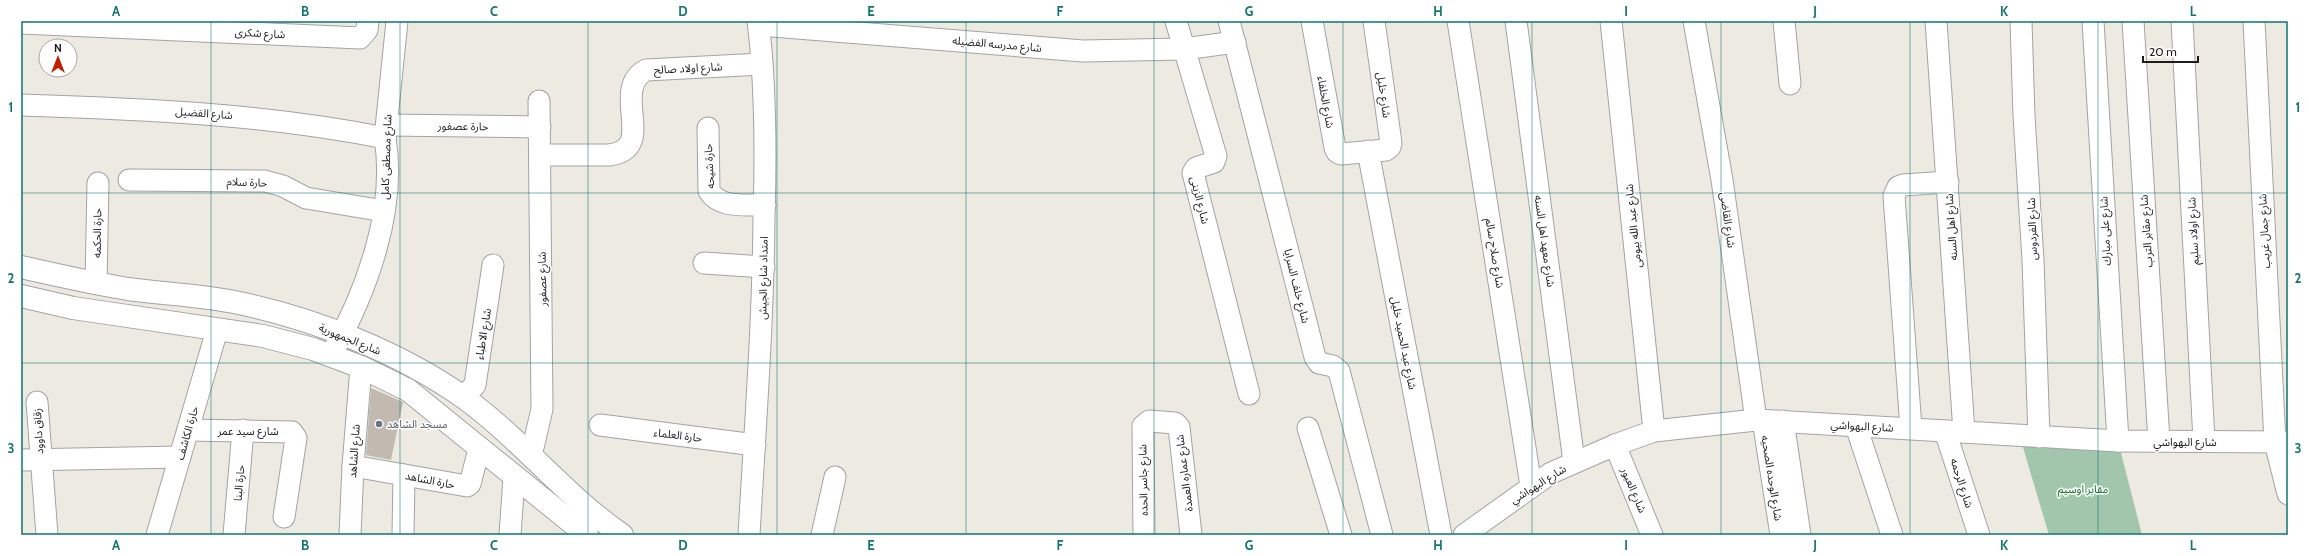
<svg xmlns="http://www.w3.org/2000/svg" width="2309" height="556" font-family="Cabin,'Noto Sans Arabic',sans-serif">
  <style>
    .cemetery { fill: #a2c6ac }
    .building { fill: #c2bab0 }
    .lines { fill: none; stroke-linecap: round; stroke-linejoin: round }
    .minor-casing { stroke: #a3a3a3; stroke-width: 23 }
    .tertiary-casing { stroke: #a3a3a3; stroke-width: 24 }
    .minor { stroke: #fff; stroke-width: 21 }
    .tertiary { stroke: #fff; stroke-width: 22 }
    .grid { fill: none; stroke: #0f766e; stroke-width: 1; stroke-opacity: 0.55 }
    .worship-dot { fill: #6b7280; stroke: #fff; stroke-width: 1.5 }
    .labels { text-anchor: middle; stroke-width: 3; stroke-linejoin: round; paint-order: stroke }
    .street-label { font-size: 11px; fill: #1c1c1c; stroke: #fff }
    .worship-label { font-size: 11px; fill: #5b616d; stroke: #fff; text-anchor: start }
    .park-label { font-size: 11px; fill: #0a7922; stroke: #fff }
    .neatline { fill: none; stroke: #0f766e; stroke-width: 1.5 }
    .grid-label { font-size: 13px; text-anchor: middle; font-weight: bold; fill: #0f766e }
  </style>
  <rect width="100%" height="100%" fill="#edebe1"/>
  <polygon class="cemetery" points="2118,441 2142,535 2049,535 2022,444"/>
  <polygon class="building" points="371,388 403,402 391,460 366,455"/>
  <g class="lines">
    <defs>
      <g id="minor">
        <polyline points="1176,21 1216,156 1214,162 1196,168 1193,173 1249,394"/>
        <polyline points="1229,21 1315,357 1319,363 1333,366 1339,371 1382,535"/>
        <polyline points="1312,21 1335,148 1337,152 1341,154 1386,150 1390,147 1391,143 1374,21"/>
        <polyline points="1458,21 1531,486"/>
        <polyline points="1516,21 1574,462"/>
        <polyline points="1611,21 1654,431"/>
        <polyline points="1694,21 1722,180 1756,420"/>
        <polyline points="1784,21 1790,84"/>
        <polyline points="1936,21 1964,432"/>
        <polyline points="2021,21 2024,116 2033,260 2039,437"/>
        <polyline points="2093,21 2118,441"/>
        <polyline points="2133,21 2159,441"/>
        <polyline points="2182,21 2204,441"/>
        <polyline points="2254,21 2275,442 2288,494"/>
        <polyline points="21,23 360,38 367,30 368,21"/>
        <polyline points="759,25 1083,51 1184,49 1235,42"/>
        <path d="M21,105C144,109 265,114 385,138"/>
        <polyline points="387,125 540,127"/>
        <path d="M708,128L709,191C720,209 746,204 765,205"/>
        <polyline points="1368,151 1441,535"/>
        <path d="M540,155H609C659,149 609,90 646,70L762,64"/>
        <polyline points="129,180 265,181 283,186 306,198 384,211"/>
        <polyline points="704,263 764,267"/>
        <polyline points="96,283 98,183"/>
        <path d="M331,355C366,293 397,210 385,138L397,21"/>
        <polyline points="463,397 475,385 493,265"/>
        <polyline points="37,402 47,535"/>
        <polyline points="1763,420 1781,535"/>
        <polyline points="1783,421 1800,535"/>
        <polyline points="600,425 755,445"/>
        <polyline points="1856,426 1892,535"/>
        <polyline points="1308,428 1341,535"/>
        <polyline points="1911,428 1894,196 1898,187 1903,185 1948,182"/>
        <polyline points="188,430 292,432 296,438 284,517"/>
        <polyline points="1945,431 1979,535"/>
        <polyline points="1615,445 1652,535"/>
        <polyline points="531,456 542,409 539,101"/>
        <polyline points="21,460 180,457"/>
        <polyline points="353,466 467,486 470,484 479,449"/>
        <polyline points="157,535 217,330"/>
        <polyline points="234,535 243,430"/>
        <polyline points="350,535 353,466 361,367"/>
        <polyline points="403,535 404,475"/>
        <polyline points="510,535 514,477"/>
        <path d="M749,535C755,429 763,324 764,218C766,152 766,86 758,21"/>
        <polyline points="822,535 835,477"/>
        <polyline points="1144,535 1143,426 1149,421 1175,423 1179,427 1191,535"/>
        <polyline points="1464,535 1551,473 1615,445 1654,431 1756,420 2118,441 2288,442"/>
      </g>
      <g id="tertiary">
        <path d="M21,267C56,275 92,283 128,289C164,294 203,295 239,303C315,319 399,352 463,397C520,438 564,495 622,535"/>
        <polyline points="21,296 73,308 263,336 313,349 361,367 408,390 587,535"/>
      </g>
    </defs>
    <use href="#minor" class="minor-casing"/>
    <use href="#tertiary" class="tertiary-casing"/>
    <use href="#minor" class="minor"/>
    <use href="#tertiary" class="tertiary"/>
  </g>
  <path class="grid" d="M211,21V535M400,21V535M588,21V535M777,21V535M966,21V535M1154,21V535M1343,21V535M1532,21V535M1721,21V535M1910,21V535M2098,21V535M21,193H2288M21,363H2288"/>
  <circle class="worship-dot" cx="379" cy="424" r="4"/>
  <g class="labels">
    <g class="street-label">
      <text transform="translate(260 33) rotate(3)" y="4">شارع شكرى</text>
      <text transform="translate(997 44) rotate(5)" y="4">شارع مدرسه الفضيله</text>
      <text transform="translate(688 68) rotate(-3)" y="4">شارع اولاد صالح</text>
      <text transform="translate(1384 95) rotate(82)" y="4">شارع خليل</text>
      <text transform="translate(1326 102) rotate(80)" y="4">شارع الخلفاء</text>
      <text transform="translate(204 113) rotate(4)" y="4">شارع الفضيل</text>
      <text transform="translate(463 126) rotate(1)" y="4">حارة عصفور</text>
      <text transform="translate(386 157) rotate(-88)" y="4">شارع مصطفى كامل</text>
      <text transform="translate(709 166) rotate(-93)" y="4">حارة شيحه</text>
      <text transform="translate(247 182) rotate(2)" y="4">حارة سلام</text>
      <text transform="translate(1200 200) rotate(76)" y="4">شارع الزينى</text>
      <text transform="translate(1728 220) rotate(82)" y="4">شارع القاضى</text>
      <text transform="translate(1633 226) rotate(-96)" y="4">شارع عبد الله بيومى</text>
      <text transform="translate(1951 227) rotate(-94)" y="4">شارع اهل السنه</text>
      <text transform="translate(2032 229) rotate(-92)" y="4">شارع الفردوس</text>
      <text transform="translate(2105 231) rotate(-93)" y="4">شارع على مبارك</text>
      <text transform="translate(2146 231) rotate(-94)" y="4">شارع مقابر الترب</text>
      <text transform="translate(2193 231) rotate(-93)" y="4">شارع اولاد سليم</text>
      <text transform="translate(2264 231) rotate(-93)" y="4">شارع جمال غريب</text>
      <text transform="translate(97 233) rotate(-89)" y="4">حارة الحكمه</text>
      <text transform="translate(1545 241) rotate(82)" y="4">شارع معهد اهل السنه</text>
      <text transform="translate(1495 253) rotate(81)" y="4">شارع صلاح سالم</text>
      <text transform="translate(763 278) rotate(-89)" y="4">امتداد شارع الجيش</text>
      <text transform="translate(542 279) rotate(-91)" y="4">شارع عصفور</text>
      <text transform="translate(1297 286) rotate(76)" y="4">شارع خلف السرايا</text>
      <text transform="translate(483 334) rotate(-81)" y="4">شارع الاطباء</text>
      <text transform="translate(350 339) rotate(22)" y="4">شارع الجمهورية</text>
      <text transform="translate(1404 343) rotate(79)" y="4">شارع عبد الحميد خليل</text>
      <text transform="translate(1862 426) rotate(3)" y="4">شارع البهواشي</text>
      <text transform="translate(38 431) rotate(-93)" y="4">زقاق داوود</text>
      <text x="248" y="435">شارع سيد عمر</text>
      <text transform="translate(187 433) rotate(-74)" y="4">حارة الكاشف</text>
      <text transform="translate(678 435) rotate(7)" y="4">حارة العلماء</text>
      <text x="2185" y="446">شارع البهواشي</text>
      <text transform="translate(354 451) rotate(-86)" y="4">شارع الشاهد</text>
      <text transform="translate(1184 473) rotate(-97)" y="4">شارع عماره العمدة</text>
      <text transform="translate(1772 478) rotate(81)" y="4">شارع الوحده الصحيه</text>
      <text transform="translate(430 480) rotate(11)" y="4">حارة الشاهد</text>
      <text transform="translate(1143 480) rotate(-91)" y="4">شارع جاسر الحده</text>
      <text transform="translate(239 483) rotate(-85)" y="4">حارة البنا</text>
      <text transform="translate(1962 483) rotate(72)" y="4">شارع الرحمه</text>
      <text transform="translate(1538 484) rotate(-32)" y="4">شارع البهواشي</text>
      <text transform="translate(1634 490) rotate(67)" y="4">شارع العبور</text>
    </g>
    <g class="worship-label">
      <text x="387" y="428">مسجد الشاهد</text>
    </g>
    <g class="park-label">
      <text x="2083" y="493">مقابر اوسيم</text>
    </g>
  </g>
  <rect width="2309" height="556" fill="none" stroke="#ffffff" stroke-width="44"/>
  <g transform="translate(58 58)"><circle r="19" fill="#ffffff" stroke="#a4a4a4"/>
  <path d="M0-3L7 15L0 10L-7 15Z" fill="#c71a00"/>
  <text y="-6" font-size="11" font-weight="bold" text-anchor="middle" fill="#1c1c1c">N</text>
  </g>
  <path d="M2143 56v6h55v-6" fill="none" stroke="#1c1c1c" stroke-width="2"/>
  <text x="2149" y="56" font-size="12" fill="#1c1c1c" stroke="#ffffff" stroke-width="3" paint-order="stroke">20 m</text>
  <rect x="22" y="22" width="2265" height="512" class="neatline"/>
  <g class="grid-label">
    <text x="116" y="16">A</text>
    <text x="305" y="16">B</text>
    <text x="494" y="16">C</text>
    <text x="683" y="16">D</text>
    <text x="871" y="16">E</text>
    <text x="1060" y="16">F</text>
    <text x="1249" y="16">G</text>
    <text x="1438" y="16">H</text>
    <text x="1626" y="16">I</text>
    <text x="1815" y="16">J</text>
    <text x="2004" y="16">K</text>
    <text x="2193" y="16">L</text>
    <text x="11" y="112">1</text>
    <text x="2298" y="112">1</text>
    <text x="11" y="283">2</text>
    <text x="2298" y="283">2</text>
    <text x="11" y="453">3</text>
    <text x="2298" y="453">3</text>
    <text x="116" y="550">A</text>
    <text x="305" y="550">B</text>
    <text x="494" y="550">C</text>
    <text x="683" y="550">D</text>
    <text x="871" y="550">E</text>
    <text x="1060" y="550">F</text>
    <text x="1249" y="550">G</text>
    <text x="1438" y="550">H</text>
    <text x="1626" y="550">I</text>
    <text x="1815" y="550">J</text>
    <text x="2004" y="550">K</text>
    <text x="2193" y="550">L</text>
  </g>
</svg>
